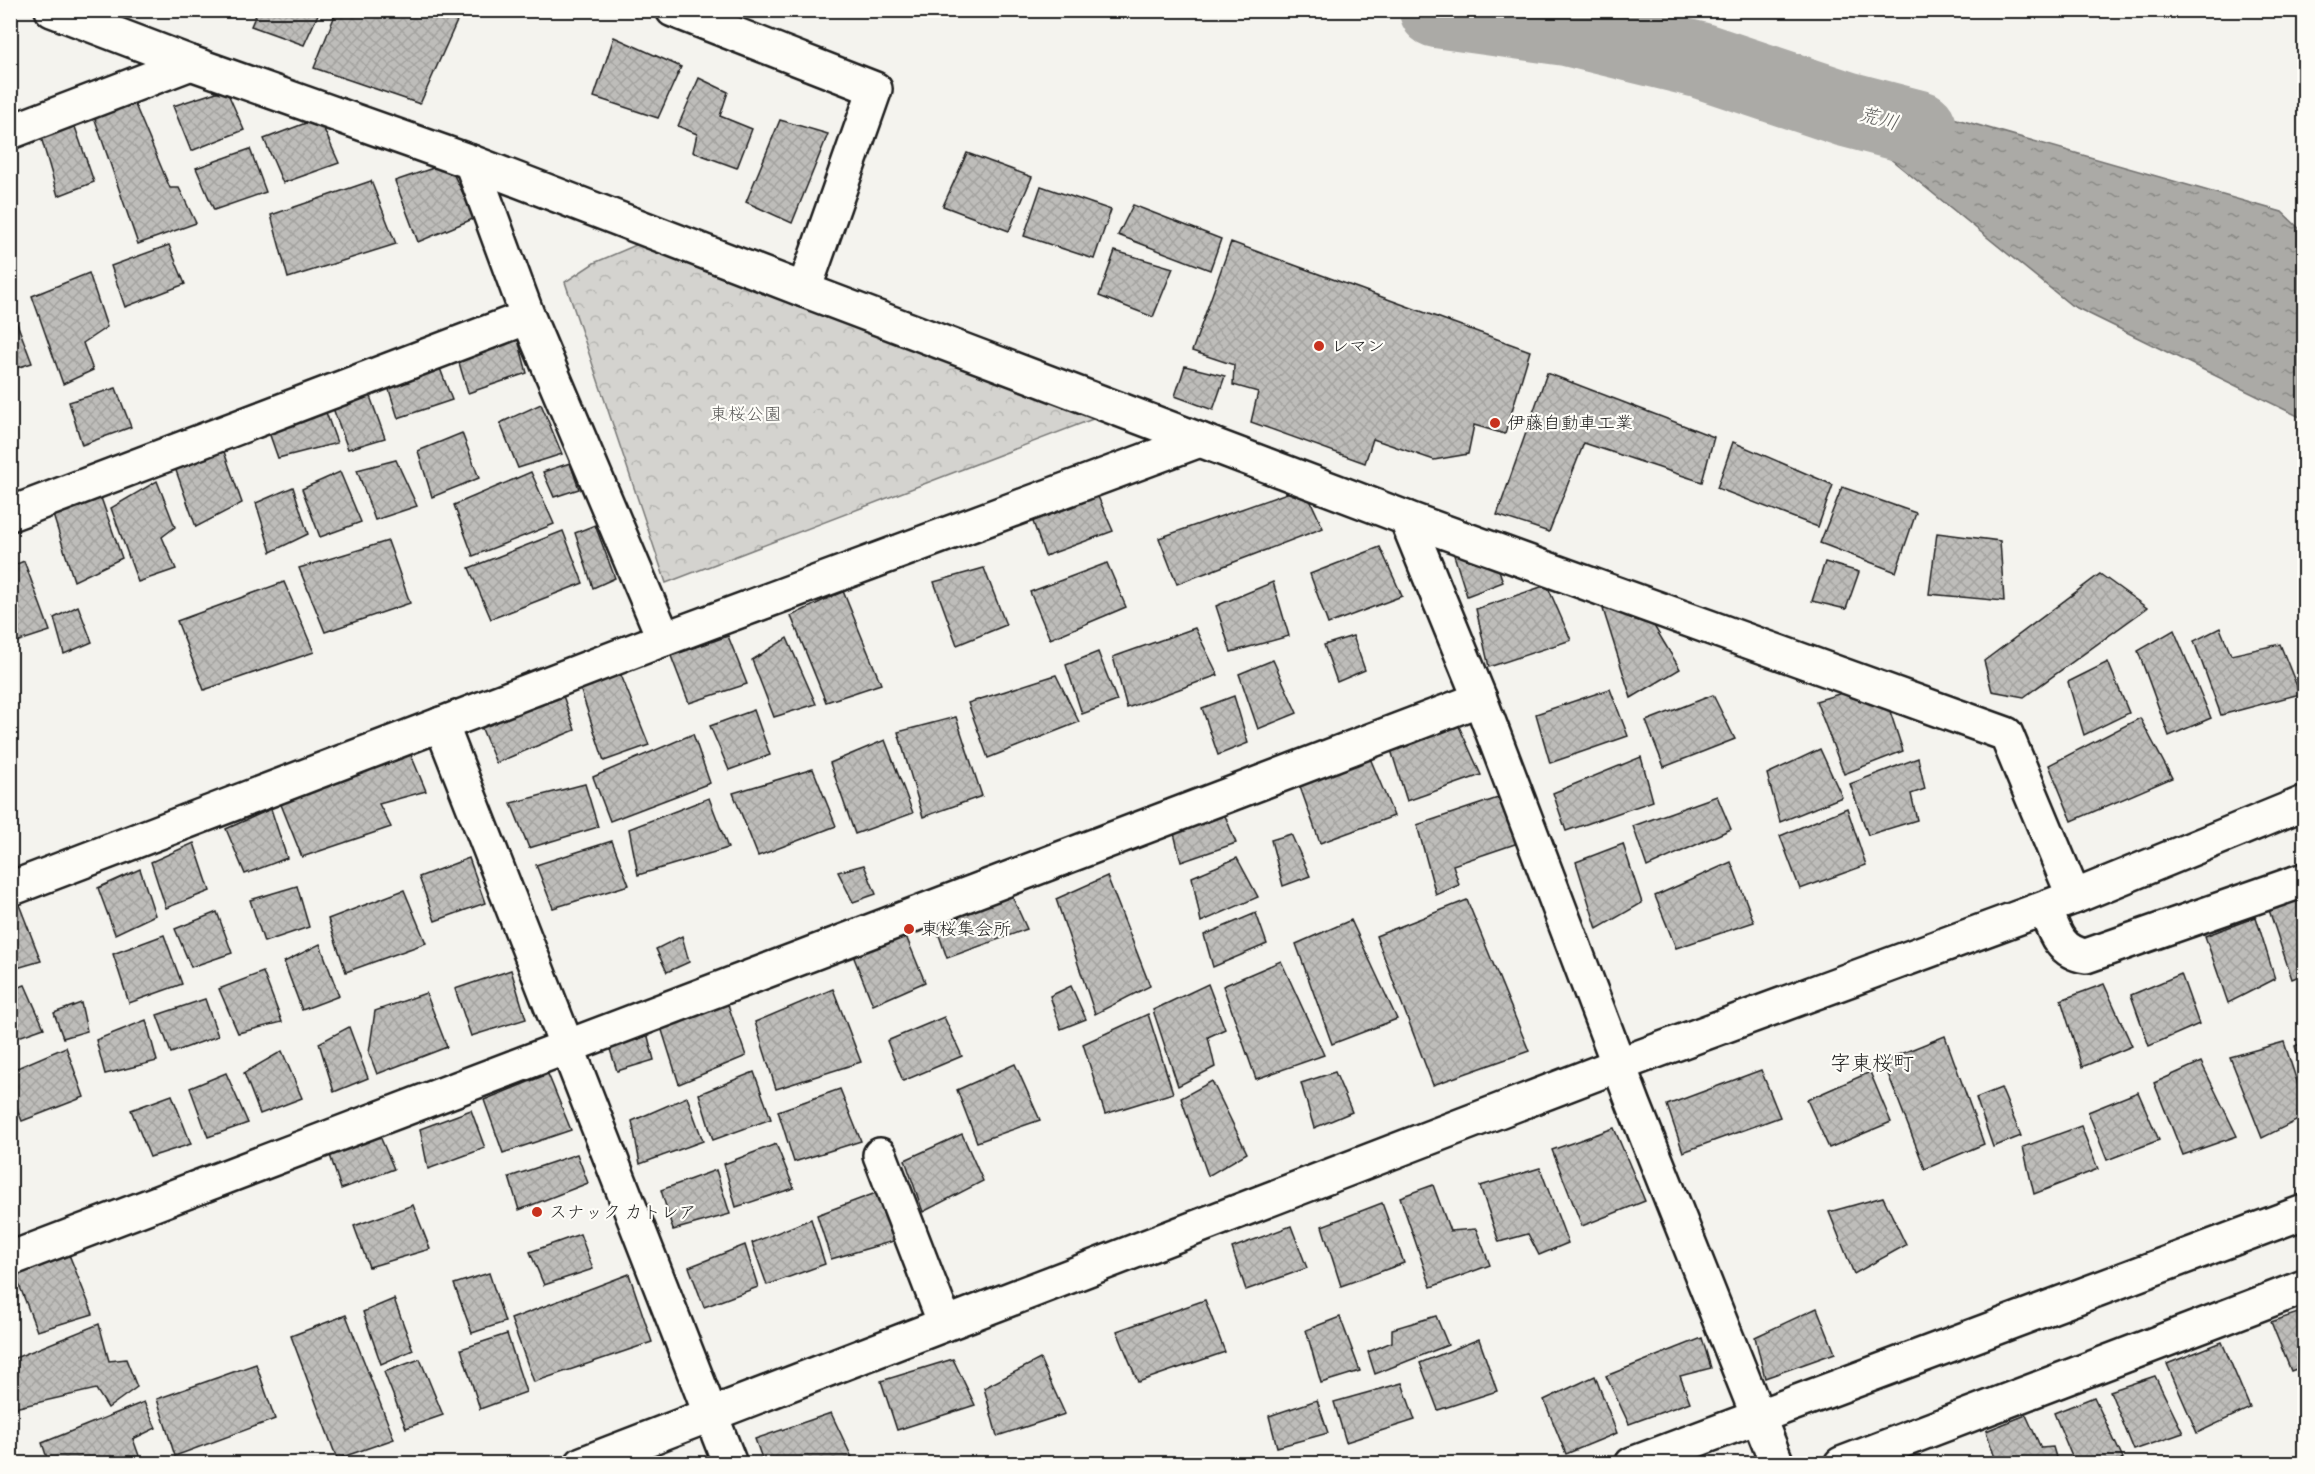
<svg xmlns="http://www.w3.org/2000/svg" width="2315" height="1474" font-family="Dekko,'Klee One',sans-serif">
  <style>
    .park { fill: url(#park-crowns); stroke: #787876; stroke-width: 1.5 }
    .water { fill: url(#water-ripples); stroke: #72716f; stroke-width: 1.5 }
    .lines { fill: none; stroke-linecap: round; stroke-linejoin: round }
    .river { stroke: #abaaa6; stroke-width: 76 }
    .building { fill: url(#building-cross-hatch); stroke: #1c1c1c; stroke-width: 1.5 }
    .minor-casing { stroke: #1c1c1c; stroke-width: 38 }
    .minor { stroke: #fdfcf7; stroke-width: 33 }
    .poi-dot { fill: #c8321e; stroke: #fdfcf7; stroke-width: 2 }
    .labels { text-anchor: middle; stroke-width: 4.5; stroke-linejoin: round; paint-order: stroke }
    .poi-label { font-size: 18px; fill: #1c1c1c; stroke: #fdfcf7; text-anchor: start }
    .park-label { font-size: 18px; fill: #5c5c5b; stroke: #fdfcf7 }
    .water-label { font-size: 20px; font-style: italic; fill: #5c5c5a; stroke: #fdfcf7 }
    .quarter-label { font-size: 21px; fill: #1c1c1c; stroke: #fdfcf7 }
  </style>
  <defs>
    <pattern id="park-crowns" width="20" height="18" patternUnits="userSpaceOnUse" patternTransform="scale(1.5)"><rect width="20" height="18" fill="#d4d3cf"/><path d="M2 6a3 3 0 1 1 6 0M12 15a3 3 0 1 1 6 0" fill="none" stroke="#b5b5b1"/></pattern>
    <pattern id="water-ripples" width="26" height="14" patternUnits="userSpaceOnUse" patternTransform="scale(1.5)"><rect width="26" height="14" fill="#abaaa6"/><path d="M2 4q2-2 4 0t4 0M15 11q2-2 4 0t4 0" fill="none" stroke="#8a8a86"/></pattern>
    <pattern id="building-cross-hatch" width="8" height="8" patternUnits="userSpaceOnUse" patternTransform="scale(1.5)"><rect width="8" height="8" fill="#bebdba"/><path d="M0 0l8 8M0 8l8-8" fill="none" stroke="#a3a29f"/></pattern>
  </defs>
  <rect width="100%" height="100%" fill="#f4f3ee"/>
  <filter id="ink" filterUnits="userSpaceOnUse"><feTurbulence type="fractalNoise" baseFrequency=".0167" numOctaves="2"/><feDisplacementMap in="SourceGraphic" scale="12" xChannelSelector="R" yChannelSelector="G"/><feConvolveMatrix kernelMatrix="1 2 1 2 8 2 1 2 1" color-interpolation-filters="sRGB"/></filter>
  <g filter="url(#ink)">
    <polygon class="park" points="650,239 1106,414 666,583 565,282 594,263"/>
    <polygon class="water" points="1778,68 2282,212 2304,233 2304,419 2071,305"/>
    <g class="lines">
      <polyline class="river" points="1437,10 1567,28 1699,60 1846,109 1919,128"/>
    </g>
    <g class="building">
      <polygon points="258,10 320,10 304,45 251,26"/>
      <polygon points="337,10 462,10 420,104 314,68"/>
      <polygon points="614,37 681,67 658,118 594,97"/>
      <polygon points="699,78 728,92 720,116 752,129 737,168 693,152 697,134 678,126"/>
      <polygon points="226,89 244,130 191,151 173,106"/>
      <polygon points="133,100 170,188 179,188 196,223 138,244 92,111"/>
      <polygon points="319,118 339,163 283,183 264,139"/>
      <polygon points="780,120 828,134 792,223 746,202"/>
      <polygon points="74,124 94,182 58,196 41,137"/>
      <polygon points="250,149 266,192 214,210 196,168"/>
      <polygon points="967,153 1032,177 1009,231 943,206"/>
      <polygon points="448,163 475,218 418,242 395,181"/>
      <polygon points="371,181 396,244 288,278 271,215"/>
      <polygon points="1041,186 1111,210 1094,259 1024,236"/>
      <polygon points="1133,205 1221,239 1210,270 1118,235"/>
      <polygon points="1231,242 1530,351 1505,434 1474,425 1468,454 1434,460 1373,439 1365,463 1251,422 1258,392 1233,385 1234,365 1192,351"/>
      <polygon points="169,245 185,284 125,307 111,266"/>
      <polygon points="1115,251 1173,268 1153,317 1099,296"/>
      <polygon points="89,273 107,327 83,343 93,370 63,384 32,296"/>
      <polygon points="15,318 32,363 10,370 10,320"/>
      <polygon points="516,332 527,373 468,393 457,356"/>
      <polygon points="438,363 452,400 398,418 386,380"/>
      <polygon points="1185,366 1225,376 1213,410 1175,396"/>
      <polygon points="1547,373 1714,437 1702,482 1584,443 1549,532 1497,515"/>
      <polygon points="116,388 131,427 82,445 69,402"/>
      <polygon points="367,388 385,438 348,449 330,400"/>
      <polygon points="323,404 337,443 278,458 266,424"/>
      <polygon points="541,404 562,454 518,468 500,423"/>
      <polygon points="462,433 479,478 432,497 418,451"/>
      <polygon points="1733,442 1833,485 1818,527 1717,488"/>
      <polygon points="222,446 242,503 196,527 174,465"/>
      <polygon points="396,460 417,506 375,520 357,470"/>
      <polygon points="570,463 579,489 554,497 543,472"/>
      <polygon points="340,472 361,522 320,537 302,489"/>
      <polygon points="531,472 554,524 473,556 454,505"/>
      <polygon points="157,481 175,527 162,537 176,569 138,582 111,508"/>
      <polygon points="293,487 308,534 271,552 256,503"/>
      <polygon points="1304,487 1323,528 1177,584 1159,538"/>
      <polygon points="1842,487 1916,513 1896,572 1820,543"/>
      <polygon points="99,492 122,558 74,581 53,515"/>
      <polygon points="1096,492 1113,531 1045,556 1031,516"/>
      <polygon points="595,525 615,578 593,588 575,533"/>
      <polygon points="563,531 583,583 491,619 469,568"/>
      <polygon points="1937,533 2000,541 2004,601 1929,594"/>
      <polygon points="388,541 410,603 325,632 299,568"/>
      <polygon points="1380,547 1402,596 1328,624 1310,574"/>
      <polygon points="1453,552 1495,558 1503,582 1467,596"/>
      <polygon points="24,561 50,631 10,644 10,567"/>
      <polygon points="1825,562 1859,572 1846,609 1812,601"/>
      <polygon points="1107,563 1126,607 1050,639 1030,592"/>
      <polygon points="984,568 1006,625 957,645 934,582"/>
      <polygon points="2100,574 2147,608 2024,697 1992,691 1984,661"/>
      <polygon points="284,582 314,652 204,690 177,621"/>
      <polygon points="1273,582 1289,636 1231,652 1216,606"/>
      <polygon points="1547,585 1571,640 1489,667 1476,609"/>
      <polygon points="843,591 881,684 826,702 791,616"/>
      <polygon points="78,606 92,642 64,654 54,618"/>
      <polygon points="1603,609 1645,611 1680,669 1631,698"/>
      <polygon points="1195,628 1218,675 1127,708 1113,657"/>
      <polygon points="2220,628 2231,655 2280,644 2300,694 2221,715 2194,641"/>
      <polygon points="2174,630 2211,718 2169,736 2138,651"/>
      <polygon points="728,636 747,684 689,703 671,656"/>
      <polygon points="1353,636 1365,670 1337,682 1324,645"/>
      <polygon points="787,638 816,704 774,717 752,660"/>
      <polygon points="1098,652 1117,701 1082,714 1066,665"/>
      <polygon points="1273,660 1297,713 1258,729 1239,674"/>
      <polygon points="2108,662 2129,713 2084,735 2068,682"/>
      <polygon points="619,670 649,745 604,761 578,682"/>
      <polygon points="1056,675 1079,722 988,758 968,703"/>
      <polygon points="1610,689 1628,736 1550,763 1536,714"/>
      <polygon points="1855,689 1887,702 1903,751 1844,774 1816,701"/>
      <polygon points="561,690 575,730 496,763 480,724"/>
      <polygon points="1713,695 1735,739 1664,767 1646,721"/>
      <polygon points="1234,696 1248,743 1218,755 1202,708"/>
      <polygon points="754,710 770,755 729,770 710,726"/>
      <polygon points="956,717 982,796 923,817 898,732"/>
      <polygon points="2140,718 2172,778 2072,821 2049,765"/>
      <polygon points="1457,722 1481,775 1407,801 1391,750"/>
      <polygon points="693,734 710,783 610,821 593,777"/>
      <polygon points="885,740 913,813 855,834 830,763"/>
      <polygon points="1820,749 1842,797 1780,822 1767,774"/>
      <polygon points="411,755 426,791 379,804 391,827 302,857 280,802"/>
      <polygon points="1641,757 1653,801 1566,831 1553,793"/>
      <polygon points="1370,758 1394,816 1320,843 1299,784"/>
      <polygon points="1918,758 1925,789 1911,794 1917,820 1868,835 1850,784"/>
      <polygon points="813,769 836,826 758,856 733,793"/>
      <polygon points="585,784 598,827 529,848 511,803"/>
      <polygon points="1717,796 1731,829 1647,867 1633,826"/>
      <polygon points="709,798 728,848 638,875 629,829"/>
      <polygon points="1498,798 1518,843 1453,865 1459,885 1436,895 1417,825"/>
      <polygon points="1222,808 1236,843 1181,862 1173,829"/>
      <polygon points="1847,808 1866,865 1800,889 1780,836"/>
      <polygon points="271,809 287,858 245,874 226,829"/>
      <polygon points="1291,834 1310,876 1283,886 1271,840"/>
      <polygon points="612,841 629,885 553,908 536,865"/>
      <polygon points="194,843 210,891 166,908 151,862"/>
      <polygon points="1623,844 1642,903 1597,929 1576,862"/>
      <polygon points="469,858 485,903 435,921 419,877"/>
      <polygon points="1237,858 1258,897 1201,922 1192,877"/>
      <polygon points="1731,862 1754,922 1676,948 1655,896"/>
      <polygon points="864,865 876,894 853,902 838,872"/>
      <polygon points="140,869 155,915 115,934 98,888"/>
      <polygon points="1107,876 1150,986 1095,1014 1056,899"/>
      <polygon points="297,886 309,927 264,942 250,900"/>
      <polygon points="404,890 426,943 346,972 328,919"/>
      <polygon points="1011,894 1027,929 947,958 933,918"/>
      <polygon points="2304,894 2304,974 2292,979 2269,910"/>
      <polygon points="1467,900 1529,1051 1433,1085 1376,936"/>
      <polygon points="18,902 41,961 10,970 10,905"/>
      <polygon points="217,912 232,953 191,967 175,929"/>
      <polygon points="1256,913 1267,944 1213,967 1204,935"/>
      <polygon points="2256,917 2275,979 2228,1003 2205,936"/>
      <polygon points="1351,920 1397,1019 1332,1044 1296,944"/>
      <polygon points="903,929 925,982 873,1005 850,948"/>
      <polygon points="164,935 182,984 129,1003 113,954"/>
      <polygon points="682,936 689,962 667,972 656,949"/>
      <polygon points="320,944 339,996 302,1010 284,962"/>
      <polygon points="1281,961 1324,1055 1256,1079 1223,986"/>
      <polygon points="511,970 526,1019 471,1036 455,989"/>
      <polygon points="263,972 282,1022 238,1033 219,989"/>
      <polygon points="2181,974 2199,1024 2149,1046 2131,995"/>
      <polygon points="1208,984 1225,1029 1208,1037 1215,1067 1178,1086 1153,1010"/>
      <polygon points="2104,984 2132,1046 2082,1067 2061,1000"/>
      <polygon points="25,985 44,1028 10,1040 10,990"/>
      <polygon points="1071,986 1086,1019 1061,1029 1050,996"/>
      <polygon points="833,989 861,1062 776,1089 755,1022"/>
      <polygon points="426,993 447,1047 377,1074 369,1053 375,1011"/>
      <polygon points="205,999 218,1036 171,1053 157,1015"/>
      <polygon points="726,999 746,1056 679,1084 660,1024"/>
      <polygon points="81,1003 87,1031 63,1038 54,1013"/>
      <polygon points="1148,1014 1173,1093 1105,1114 1083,1044"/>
      <polygon points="944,1017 962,1056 903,1081 887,1041"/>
      <polygon points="146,1020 157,1061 105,1074 96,1040"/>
      <polygon points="349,1027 368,1078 334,1092 319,1043"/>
      <polygon points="646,1029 654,1060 617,1071 608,1043"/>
      <polygon points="1945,1036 1984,1144 1925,1169 1883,1061"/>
      <polygon points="2284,1042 2304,1103 2304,1117 2262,1138 2230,1057"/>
      <polygon points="2304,1042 2304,1079 2295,1046"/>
      <polygon points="66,1047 84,1097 22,1121 10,1093 10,1071"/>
      <polygon points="282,1051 302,1098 260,1114 244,1073"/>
      <polygon points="2201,1062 2237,1136 2183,1155 2154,1083"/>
      <polygon points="1015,1064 1040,1120 977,1142 957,1090"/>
      <polygon points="1761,1070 1780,1117 1683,1152 1667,1105"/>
      <polygon points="754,1072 771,1119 713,1140 699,1094"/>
      <polygon points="1335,1072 1352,1112 1314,1128 1301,1083"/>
      <polygon points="1870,1072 1891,1122 1829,1148 1807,1100"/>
      <polygon points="226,1073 248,1123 208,1137 190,1088"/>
      <polygon points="548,1074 571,1130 503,1153 484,1100"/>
      <polygon points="1212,1081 1247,1153 1208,1176 1181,1098"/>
      <polygon points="2001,1088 2021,1136 1993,1147 1976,1098"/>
      <polygon points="840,1089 861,1141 794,1162 778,1111"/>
      <polygon points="2138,1092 2159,1140 2107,1160 2088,1112"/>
      <polygon points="172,1095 191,1144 150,1157 131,1110"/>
      <polygon points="687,1097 703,1141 640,1164 632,1121"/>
      <polygon points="471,1110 485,1148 428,1169 420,1129"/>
      <polygon points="2081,1126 2098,1169 2034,1194 2023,1147"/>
      <polygon points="1614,1128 1645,1201 1582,1226 1552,1150"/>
      <polygon points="379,1134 394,1169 341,1189 329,1152"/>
      <polygon points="962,1134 983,1181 923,1212 905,1160"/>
      <polygon points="776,1144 794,1188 736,1207 724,1164"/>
      <polygon points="577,1154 588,1183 519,1210 509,1177"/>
      <polygon points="1540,1168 1568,1243 1539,1255 1528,1234 1499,1242 1480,1186"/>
      <polygon points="716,1170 730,1214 673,1230 661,1190"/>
      <polygon points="1433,1185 1450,1231 1476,1229 1490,1265 1431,1287 1400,1197"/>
      <polygon points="876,1193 897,1240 831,1259 817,1215"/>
      <polygon points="1883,1197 1906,1245 1854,1274 1829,1212"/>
      <polygon points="1382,1203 1404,1263 1341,1286 1322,1226"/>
      <polygon points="413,1205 430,1249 369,1267 354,1226"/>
      <polygon points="811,1219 825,1264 767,1285 752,1243"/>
      <polygon points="1291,1226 1307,1268 1246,1290 1232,1248"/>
      <polygon points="580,1234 593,1269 544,1285 530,1252"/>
      <polygon points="745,1245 758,1287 704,1307 689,1267"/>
      <polygon points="68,1252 93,1314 37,1331 15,1274"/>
      <polygon points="489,1273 505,1322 472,1333 454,1284"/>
      <polygon points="629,1274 652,1342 534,1382 511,1319"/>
      <polygon points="394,1299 413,1350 381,1364 363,1312"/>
      <polygon points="1205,1300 1225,1352 1138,1382 1117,1331"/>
      <polygon points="1817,1308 1835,1353 1765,1378 1755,1337"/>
      <polygon points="2304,1311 2304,1366 2291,1371 2271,1322"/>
      <polygon points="346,1315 394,1439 337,1459 291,1336"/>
      <polygon points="1436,1316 1448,1345 1375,1374 1368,1352 1392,1342 1392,1329"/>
      <polygon points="1340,1317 1360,1371 1321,1383 1306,1330"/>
      <polygon points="99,1324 109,1361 126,1359 137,1387 108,1408 96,1389 10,1409 10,1360"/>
      <polygon points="507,1334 526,1392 480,1409 461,1349"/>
      <polygon points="1702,1338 1711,1368 1680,1376 1690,1402 1629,1424 1606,1376"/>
      <polygon points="1479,1339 1497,1391 1438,1410 1420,1363"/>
      <polygon points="2222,1342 2250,1408 2197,1433 2167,1364"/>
      <polygon points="420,1359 443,1415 406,1428 384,1372"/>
      <polygon points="953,1359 975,1405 897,1430 881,1381"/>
      <polygon points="1040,1359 1065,1414 997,1436 984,1388"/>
      <polygon points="256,1364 275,1419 175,1456 157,1399"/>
      <polygon points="1595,1376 1617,1433 1566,1454 1544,1400"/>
      <polygon points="2155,1376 2183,1433 2134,1450 2110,1391"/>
      <polygon points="1402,1383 1415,1420 1346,1442 1334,1402"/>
      <polygon points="2094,1397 2123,1459 2115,1464 2075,1464 2054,1413"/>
      <polygon points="1317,1400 1328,1433 1277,1447 1269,1416"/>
      <polygon points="144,1402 156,1428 133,1439 142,1464 49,1464 42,1443"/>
      <polygon points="831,1413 855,1464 764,1464 755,1439"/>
      <polygon points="2026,1415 2041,1448 2053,1447 2058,1464 1997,1464 1986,1431"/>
    </g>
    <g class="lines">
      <defs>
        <g id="minor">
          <polyline points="52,10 191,63 471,162 804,290 1406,518 2006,734 2074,897"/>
          <polyline points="673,10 875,89 804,290"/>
          <polyline points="10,132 191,63"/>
          <polyline points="471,162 528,317 664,639"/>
          <polyline points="10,514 528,317"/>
          <polyline points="1406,518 1480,699 1634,1105 1777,1464"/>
          <polyline points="441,724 730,1464"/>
          <polyline points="10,889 664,639 1200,440"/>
          <path d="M2045,908C2054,931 2059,952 2086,956L2304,880"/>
          <polyline points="880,1155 945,1324"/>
          <polyline points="10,1259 1480,699"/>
          <polyline points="582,1464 1618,1065 2074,897 2304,803"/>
          <polyline points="1632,1464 2304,1212"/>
          <polyline points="1841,1464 2304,1287"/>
        </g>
      </defs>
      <use href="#minor" class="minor-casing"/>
      <use href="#minor" class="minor"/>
    </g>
  </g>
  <g class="poi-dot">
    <circle cx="1319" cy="346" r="6"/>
    <circle cx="1495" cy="423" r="6"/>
    <circle cx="909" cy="929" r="6"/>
    <circle cx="537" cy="1212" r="6"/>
  </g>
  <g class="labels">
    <g class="poi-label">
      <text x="1331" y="352">レマン</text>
      <text x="1507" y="429">伊藤自動車工業</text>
      <text x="921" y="935">東桜集会所</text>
      <text x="549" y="1218">スナック カトレア</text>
    </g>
    <g class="park-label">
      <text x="746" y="420">東桜公園</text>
    </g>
    <g class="water-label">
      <text transform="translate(1879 118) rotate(15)" y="7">荒川</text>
    </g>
    <g class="quarter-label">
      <text x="1872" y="1070">字東桜町</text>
    </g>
  </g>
  <rect width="2315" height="1474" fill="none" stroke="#fdfcf7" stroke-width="36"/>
  <rect x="18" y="18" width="2279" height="1438" fill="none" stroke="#1c1c1c" stroke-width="2" filter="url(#ink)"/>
</svg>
